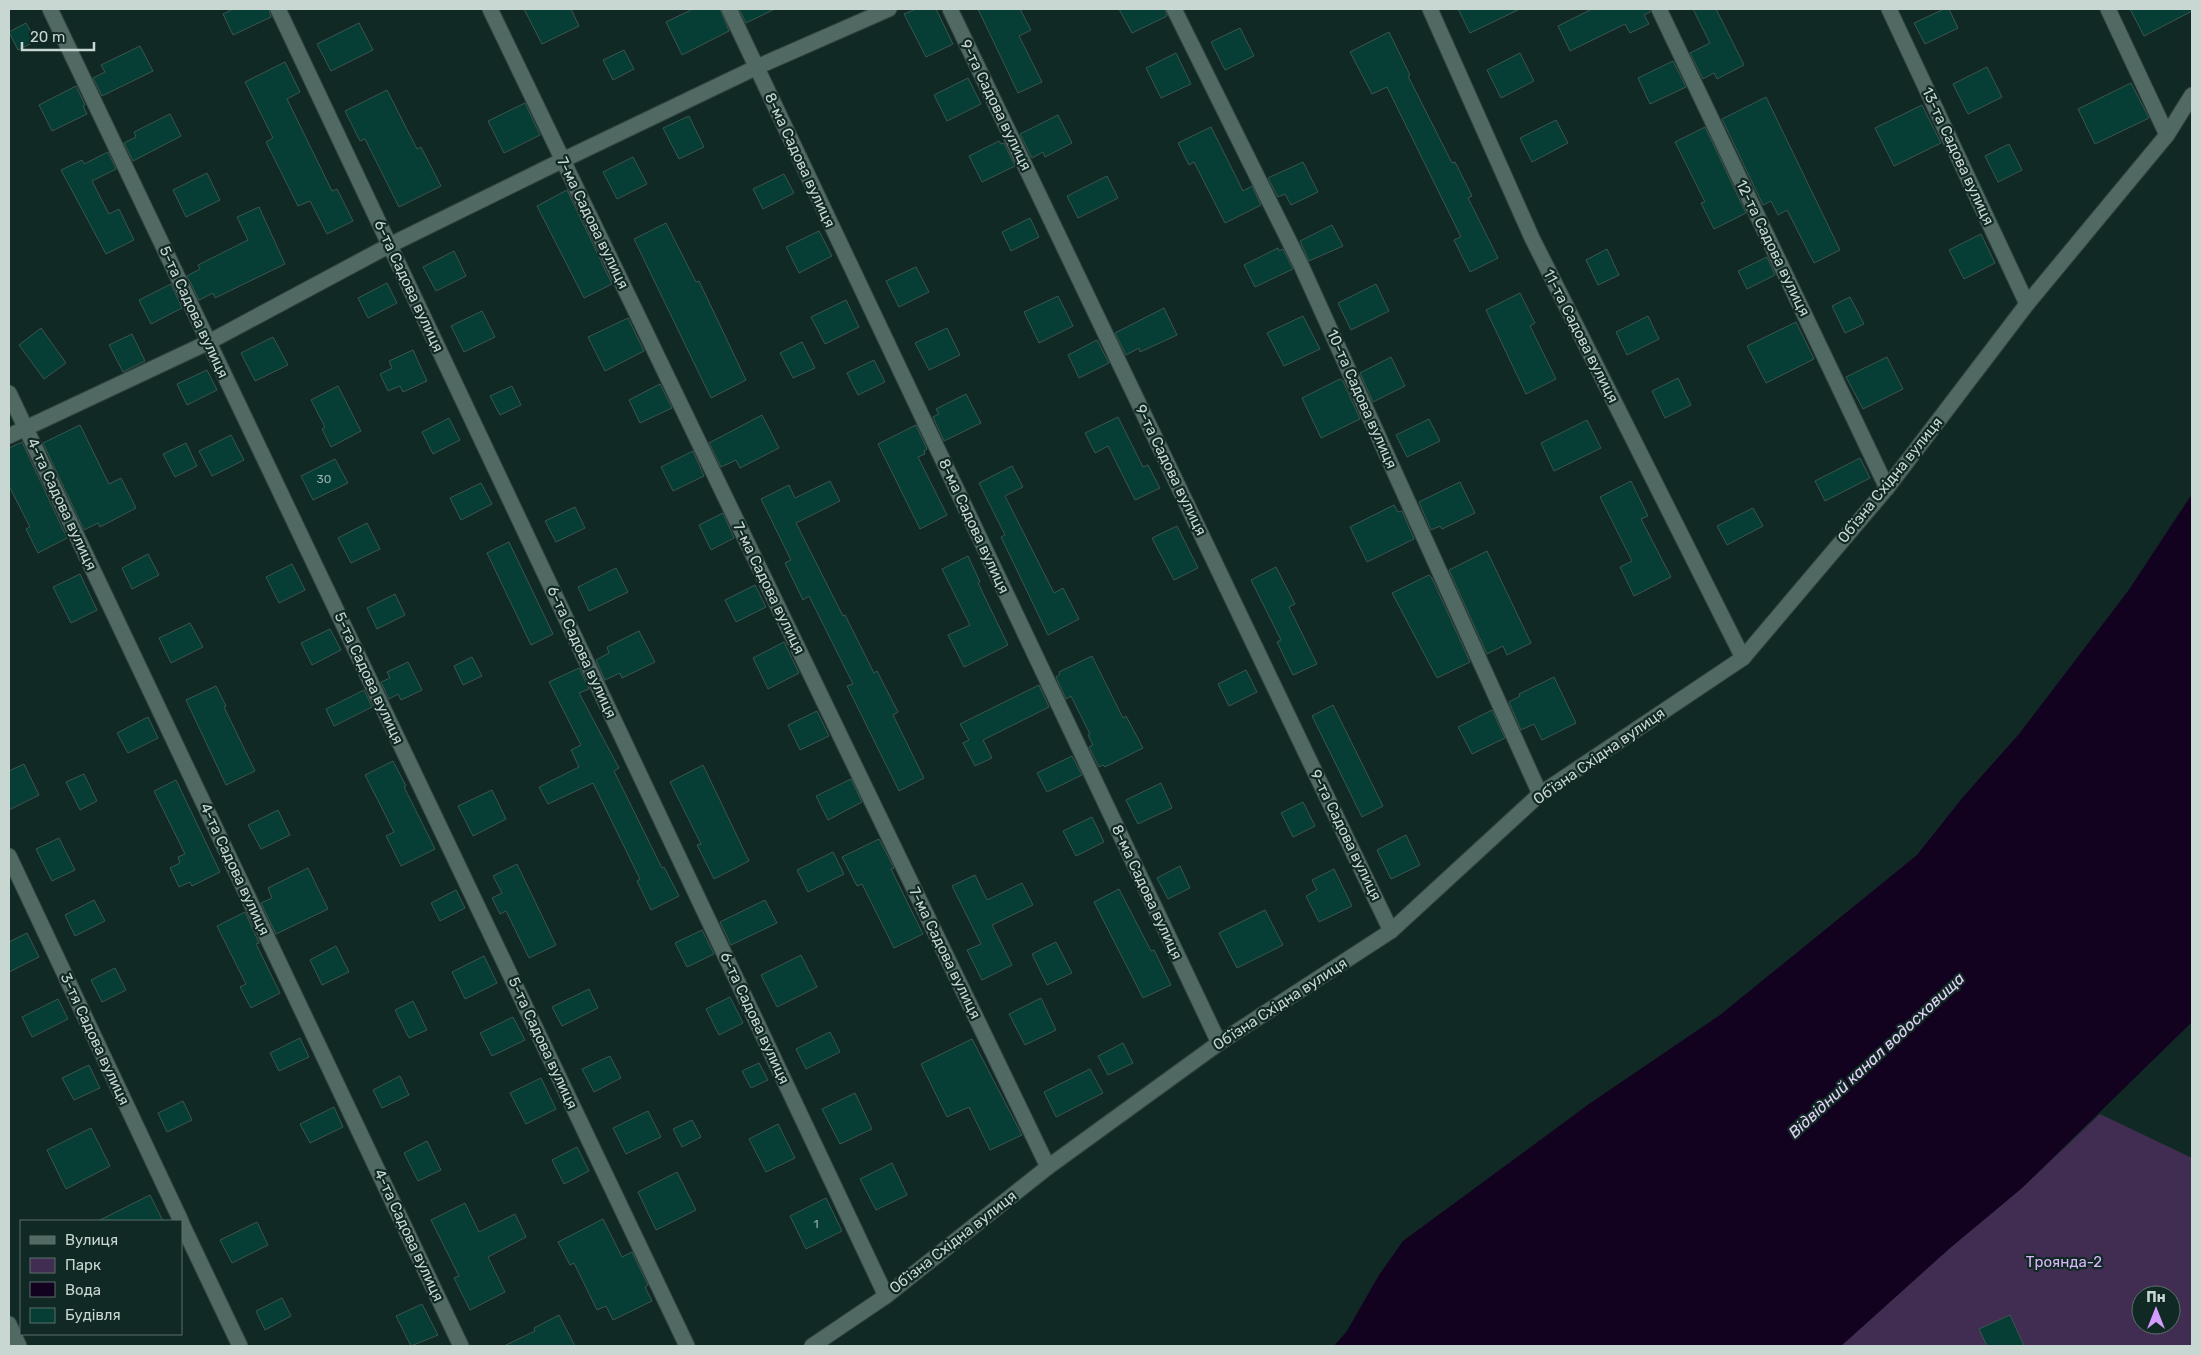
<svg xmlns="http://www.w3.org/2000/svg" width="2201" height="1355" font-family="Rubik,sans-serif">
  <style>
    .green { fill: #412c52; fill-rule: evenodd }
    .water { fill: #130120 }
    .building { fill: #063d34; stroke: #3c554f }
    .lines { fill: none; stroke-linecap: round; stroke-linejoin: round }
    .minor-casing { stroke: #344440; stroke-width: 17 }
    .minor { stroke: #506963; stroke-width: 15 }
    .labels { text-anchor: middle; stroke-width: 4.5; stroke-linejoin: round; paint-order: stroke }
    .number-label { font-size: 12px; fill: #98b0ab }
    .street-label { font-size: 15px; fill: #c9d7d3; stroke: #112924 }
    .park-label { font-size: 15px; fill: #dbb6fa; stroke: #112924 }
    .water-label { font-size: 16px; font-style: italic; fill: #e6d1f9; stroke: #112924 }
  </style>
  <rect width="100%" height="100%" fill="#112924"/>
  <path class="green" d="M2100,1114L2192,1158V1346H1841L1950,1248L2022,1188ZM2141,1295H2171V1325H2141Z"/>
  <polygon class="water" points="2192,494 2192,1022 2022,1188 1950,1248 1841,1346 1334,1346 1347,1331 1379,1275 1403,1241 1589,1104 1720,1015 1917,855 1963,797 2019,734 2128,591"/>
  <g class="building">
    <polygon points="233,9 269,9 271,17 233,35 223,14"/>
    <polygon points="524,9 571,9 579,26 542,44"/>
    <polygon points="693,9 720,9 729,31 682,55 666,22"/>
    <polygon points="739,9 775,9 746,23"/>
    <polygon points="916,9 936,9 953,44 926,57 904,14"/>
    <polygon points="978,9 1020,9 1031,30 1019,36 1042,82 1018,93"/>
    <polygon points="1119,9 1165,9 1167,16 1132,33"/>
    <polygon points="1458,9 1520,9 1470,33"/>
    <polygon points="1592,9 1650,9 1650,12 1644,15 1649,24 1630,33 1625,24 1570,51 1558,26"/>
    <polygon points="1693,9 1716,9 1744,65 1717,79 1714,73 1703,79 1690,53 1710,43"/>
    <polygon points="1944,9 1949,9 1958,28 1925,44 1914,23"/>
    <polygon points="2130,9 2192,9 2192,11 2144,36"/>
    <polygon points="26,23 36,41 18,50 9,32"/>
    <polygon points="359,23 373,50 331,71 317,44"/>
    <polygon points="1240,28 1254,56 1225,70 1211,42"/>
    <polygon points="1389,32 1410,75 1408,76 1452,163 1455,162 1472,196 1468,198 1498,258 1470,272 1454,240 1461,237 1387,87 1372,94 1350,52"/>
    <polygon points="140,46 153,71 102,96 93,78 105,72 101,65"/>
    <polygon points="624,50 634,69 613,80 603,60"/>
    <polygon points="1176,53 1191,84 1161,98 1146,68"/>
    <polygon points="1520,53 1534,81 1501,98 1487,70"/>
    <polygon points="1673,61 1686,87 1650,104 1638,78"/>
    <polygon points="285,62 300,92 287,99 332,191 337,189 353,221 327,234 310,201 298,206 266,142 273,138 245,82"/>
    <polygon points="1987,67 2002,97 1968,114 1953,84"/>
    <polygon points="968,78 981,104 947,121 934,95"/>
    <polygon points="2131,83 2149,118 2095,144 2078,109"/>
    <polygon points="76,86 85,105 83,106 87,114 52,131 39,105"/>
    <polygon points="387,90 417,149 421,147 441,186 399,207 365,139 360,141 345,111"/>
    <polygon points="1766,97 1840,250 1814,263 1787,210 1778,215 1771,201 1763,205 1722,119"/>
    <polygon points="525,103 540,135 504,153 488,121"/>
    <polygon points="1922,105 1941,143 1894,166 1875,128"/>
    <polygon points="170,114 181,136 133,161 124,143 136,137 134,132"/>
    <polygon points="1058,115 1072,143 1045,157 1043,152 1032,158 1020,134"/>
    <polygon points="689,116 704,147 679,159 663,128"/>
    <polygon points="1556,120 1568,143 1532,162 1520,138"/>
    <polygon points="1211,127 1243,191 1252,186 1261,205 1225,223 1194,162 1189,165 1178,143"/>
    <polygon points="1705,127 1746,213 1714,229 1701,203 1705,202 1675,142"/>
    <polygon points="999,141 1001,144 1004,143 1015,166 982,182 969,156"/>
    <polygon points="2009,144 2022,170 1998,182 1985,156"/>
    <polygon points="108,152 116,169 92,181 109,214 119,209 134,240 106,254 61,170 82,160 84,164"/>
    <polygon points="633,157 647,184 617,199 603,172"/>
    <polygon points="1303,162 1318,192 1291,205 1285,194 1278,197 1268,178"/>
    <polygon points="207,173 220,200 186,217 173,190"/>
    <polygon points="784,174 794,193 763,209 753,189"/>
    <polygon points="1107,176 1118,198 1078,218 1067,196"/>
    <polygon points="567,190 612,284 584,298 537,206"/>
    <polygon points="259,207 285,264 215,298 213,293 199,300 187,276 200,269 198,265 248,240 237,217"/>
    <polygon points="1030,218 1039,237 1011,251 1002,232"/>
    <polygon points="666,223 696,282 699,281 746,380 711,398 634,239"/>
    <polygon points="1332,225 1343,246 1309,261 1300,241"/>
    <polygon points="819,231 832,256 799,273 786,247"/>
    <polygon points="1981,234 1995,263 1964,279 1949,250"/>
    <polygon points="1278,248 1279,251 1283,249 1293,269 1255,287 1244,265"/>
    <polygon points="1607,249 1619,275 1598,285 1586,260"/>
    <polygon points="454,251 466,276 436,291 423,267"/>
    <polygon points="1767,257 1775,275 1747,289 1738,271"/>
    <polygon points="916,267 929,292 899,307 886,281"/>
    <polygon points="387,283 397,303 368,318 358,298"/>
    <polygon points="171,284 182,308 151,324 139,300"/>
    <polygon points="1376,284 1389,311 1351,330 1338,303"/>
    <polygon points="1520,293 1535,323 1530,326 1556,379 1526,394 1486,310"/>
    <polygon points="1058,296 1073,326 1039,343 1024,312"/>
    <polygon points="1850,297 1864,324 1845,333 1832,306"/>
    <polygon points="846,300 859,327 825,344 811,317"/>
    <polygon points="1164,308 1177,335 1140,352 1139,348 1126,355 1115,333"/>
    <polygon points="482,311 495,337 464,352 451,326"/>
    <polygon points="1303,316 1320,349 1284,366 1267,333"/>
    <polygon points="1648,316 1659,339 1627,355 1616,332"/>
    <polygon points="628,318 644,351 605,371 588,337"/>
    <polygon points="1796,322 1814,359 1766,383 1747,346"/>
    <polygon points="41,328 66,363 44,379 19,345"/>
    <polygon points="947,328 960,355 929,370 915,343"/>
    <polygon points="132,334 145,361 123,372 109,345"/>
    <polygon points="273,337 288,365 255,381 241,353"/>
    <polygon points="1097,340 1109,363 1079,378 1068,355"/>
    <polygon points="802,342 815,368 793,378 780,353"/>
    <polygon points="413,350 427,381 403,392 400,386 388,391 380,374 392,368 389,361"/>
    <polygon points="1391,357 1405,386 1373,402 1360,373"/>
    <polygon points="1887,357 1903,389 1863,409 1846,377"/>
    <polygon points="874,360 885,382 858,395 847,373"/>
    <polygon points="207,370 217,390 187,405 177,384"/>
    <polygon points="1678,378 1691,405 1665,418 1652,391"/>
    <polygon points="1340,379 1343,381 1360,419 1321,438 1302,398"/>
    <polygon points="660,384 672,408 640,423 629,400"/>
    <polygon points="338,386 361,431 331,447 322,429 325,427 311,400"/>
    <polygon points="512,386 521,405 500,415 490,396"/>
    <polygon points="966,394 981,423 944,441 933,417 939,414 936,409"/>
    <polygon points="762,415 779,448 740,468 736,460 721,467 709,443"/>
    <polygon points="1118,417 1143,467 1148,465 1160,488 1135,500 1108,446 1095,453 1085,433"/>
    <polygon points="449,418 460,440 433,454 422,432"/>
    <polygon points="1429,419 1440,441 1407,457 1396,435"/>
    <polygon points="1587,420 1601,448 1554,471 1541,443"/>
    <polygon points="80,425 109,484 121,478 136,508 100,527 98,523 84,530 43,443"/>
    <polygon points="916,425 927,449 924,451 925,454 918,457 947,515 920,529 878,444"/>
    <polygon points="231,435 244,460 212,476 199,451"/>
    <polygon points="22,442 67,538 38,553 26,529 30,527 9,486 9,448"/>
    <polygon points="186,443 197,466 175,477 163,454"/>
    <polygon points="693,451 704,476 673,491 661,467"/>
    <polygon points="1860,458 1870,478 1825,501 1815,481"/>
    <polygon points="335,459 348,483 313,500 301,476"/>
    <polygon points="1012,466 1023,487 1005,496 1054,593 1063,588 1079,619 1048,635 1001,537 1005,535 979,483"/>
    <polygon points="830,481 840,501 796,523 843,616 845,615 874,673 877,671 898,712 893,715 924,778 899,791 847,686 853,684 809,596 803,600 785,563 791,560 761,499 789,485 795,498"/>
    <polygon points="1631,481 1648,516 1641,519 1671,577 1634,596 1620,567 1632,561 1600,497"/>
    <polygon points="1460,482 1475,513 1442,529 1440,526 1431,530 1419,502"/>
    <polygon points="481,483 492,504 461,520 450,498"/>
    <polygon points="1394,505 1398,512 1402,511 1414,539 1367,562 1350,527"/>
    <polygon points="575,507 585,528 556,542 545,521"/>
    <polygon points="1753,508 1763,526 1727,545 1717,526"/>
    <polygon points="723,513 734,538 711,550 699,525"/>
    <polygon points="367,523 380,549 351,563 338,538"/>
    <polygon points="1177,526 1198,568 1174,580 1152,538"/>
    <polygon points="509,542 553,634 531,645 487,553"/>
    <polygon points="1487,551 1531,643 1507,655 1503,646 1487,654 1449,570"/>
    <polygon points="148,554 159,575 132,589 122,568"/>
    <polygon points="968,556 980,582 978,583 1008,645 964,667 948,635 970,625 942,569"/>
    <polygon points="292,564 305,590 279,603 266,577"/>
    <polygon points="1276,567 1295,604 1289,607 1317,664 1293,675 1277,642 1281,640 1251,580"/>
    <polygon points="616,568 628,592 589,611 578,587"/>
    <polygon points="80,574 97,610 71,623 53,587"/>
    <polygon points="1429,575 1432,578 1470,662 1437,678 1392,593"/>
    <polygon points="755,585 766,607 736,622 725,600"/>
    <polygon points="395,594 405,615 377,629 367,608"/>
    <polygon points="190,623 203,647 171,663 159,638"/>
    <polygon points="330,629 341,650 312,665 301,643"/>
    <polygon points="639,631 655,662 622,678 620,673 605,680 596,660 609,653 607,647"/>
    <polygon points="784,642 799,673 768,689 753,658"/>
    <polygon points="1092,656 1123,718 1126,716 1143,748 1105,767 1103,765 1099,767 1089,747 1093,745 1088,735 1090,734 1071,696 1066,699 1056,677 1060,674 1059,672"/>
    <polygon points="472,657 482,676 463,685 454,666"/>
    <polygon points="408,662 422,690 401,700 398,694 389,699 381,682 390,678 387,672"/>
    <polygon points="579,668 589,689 579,693 619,768 614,771 662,868 664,867 679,896 651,910 637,881 640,879 593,783 548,804 539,787 579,767 571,750 581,745 549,682"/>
    <polygon points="1246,670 1257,692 1229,706 1218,684"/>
    <polygon points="1554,677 1576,723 1542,740 1534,724 1521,730 1509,702 1520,696 1519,694"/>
    <polygon points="1039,685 1049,707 983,740 992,758 975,766 963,743 969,740 960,724"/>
    <polygon points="216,686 226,706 224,707 255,771 226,785 186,700"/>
    <polygon points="364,690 372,707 334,726 326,709"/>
    <polygon points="1333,705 1383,806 1362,817 1312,716"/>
    <polygon points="1492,710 1505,738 1472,754 1458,727"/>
    <polygon points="817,711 829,736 800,750 788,725"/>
    <polygon points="148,717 158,738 128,753 117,733"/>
    <polygon points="1072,756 1082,775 1047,792 1037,773"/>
    <polygon points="393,761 406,786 404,787 435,849 401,866 386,836 394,832 365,775"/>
    <polygon points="24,764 39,795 9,810 9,771"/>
    <polygon points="703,765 749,861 714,879 697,845 701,844 670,782"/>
    <polygon points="84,774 97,801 80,810 66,782"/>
    <polygon points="851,779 862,802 828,820 816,796"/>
    <polygon points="176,780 220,872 192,886 190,882 179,887 170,868 180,863 178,857 185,854 154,791"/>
    <polygon points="1161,783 1172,808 1138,824 1126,800"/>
    <polygon points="492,790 506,819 473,836 458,806"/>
    <polygon points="1303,802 1315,826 1293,837 1281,813"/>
    <polygon points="278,810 290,835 261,849 248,825"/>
    <polygon points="1092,817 1104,842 1076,856 1063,831"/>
    <polygon points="1406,835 1420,865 1391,879 1377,850"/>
    <polygon points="59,838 75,870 52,881 36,849"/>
    <polygon points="879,839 894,868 891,869 923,934 894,948 862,884 857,886 842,857"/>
    <polygon points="833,852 844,874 808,892 797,870"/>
    <polygon points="517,864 556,945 529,958 506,911 500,914 492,898 502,893 493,876"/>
    <polygon points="1180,866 1190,888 1168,899 1157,878"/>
    <polygon points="308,868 328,909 276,934 261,903 272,898 268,888"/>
    <polygon points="1334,869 1352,906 1319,922 1306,896 1317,890 1312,880"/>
    <polygon points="975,875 987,900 1022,883 1033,905 992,925 1012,965 982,980 967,950 981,944 952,886"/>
    <polygon points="1119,889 1151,951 1154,950 1171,985 1143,998 1094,902"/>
    <polygon points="456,890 465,908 440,921 431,903"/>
    <polygon points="94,900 105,921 75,936 65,915"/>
    <polygon points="765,900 777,923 731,945 720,922"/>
    <polygon points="1265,910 1283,945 1237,968 1219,933"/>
    <polygon points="245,912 259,943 256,944 280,993 251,1008 240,987 246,984 217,926"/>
    <polygon points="702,930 714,954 687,967 675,943"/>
    <polygon points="27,933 39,957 9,972 9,942"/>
    <polygon points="1056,942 1072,973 1047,985 1032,954"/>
    <polygon points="336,946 349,972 322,985 310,960"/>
    <polygon points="801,955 817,987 777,1007 761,975"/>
    <polygon points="484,956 497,983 465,999 452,972"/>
    <polygon points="115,968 126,990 102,1002 91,980"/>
    <polygon points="589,989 598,1008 562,1026 552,1007"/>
    <polygon points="730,997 743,1023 719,1035 706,1009"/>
    <polygon points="1041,998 1056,1030 1025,1045 1009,1014"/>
    <polygon points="58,999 68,1019 32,1037 22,1017"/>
    <polygon points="413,1001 427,1030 409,1038 395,1010"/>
    <polygon points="513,1017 525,1040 492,1056 480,1033"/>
    <polygon points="830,1032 840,1052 806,1069 796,1049"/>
    <polygon points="300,1038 309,1057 279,1071 270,1053"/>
    <polygon points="972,1039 1022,1135 990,1150 969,1107 947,1117 921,1064"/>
    <polygon points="1123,1043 1133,1063 1108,1075 1098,1056"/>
    <polygon points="610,1056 621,1078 594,1092 582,1069"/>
    <polygon points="759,1063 768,1080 751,1088 742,1071"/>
    <polygon points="89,1065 100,1088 74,1100 62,1078"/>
    <polygon points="1090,1069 1103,1093 1056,1117 1044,1092"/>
    <polygon points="400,1076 409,1095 382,1108 373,1090"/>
    <polygon points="541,1078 556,1109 526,1124 510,1093"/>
    <polygon points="855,1093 872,1129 840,1144 822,1109"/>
    <polygon points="183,1101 192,1120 167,1132 158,1113"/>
    <polygon points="334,1107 343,1127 310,1143 300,1124"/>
    <polygon points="648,1111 661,1137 626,1154 613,1128"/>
    <polygon points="692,1120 701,1137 682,1147 673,1129"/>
    <polygon points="778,1124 795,1158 766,1172 749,1139"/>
    <polygon points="91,1128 110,1166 66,1189 47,1150"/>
    <polygon points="427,1141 441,1170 418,1181 404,1153"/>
    <polygon points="577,1147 589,1171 564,1184 552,1160"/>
    <polygon points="892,1163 907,1195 876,1210 860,1179"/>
    <polygon points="677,1172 696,1210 656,1230 638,1192"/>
    <polygon points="150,1195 163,1221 98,1221"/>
    <polygon points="826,1198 842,1231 806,1249 790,1216"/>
    <polygon points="465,1203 479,1232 515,1214 526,1237 488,1257 505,1292 470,1310 454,1278 459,1276 431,1220"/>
    <polygon points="603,1219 622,1257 632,1252 648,1285 645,1287 652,1301 613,1320 606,1306 597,1310 574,1263 570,1265 558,1242"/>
    <polygon points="257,1222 268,1245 232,1263 220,1240"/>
    <polygon points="282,1298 291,1316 265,1330 256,1311"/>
    <polygon points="422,1304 438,1335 411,1346 396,1316"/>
    <polygon points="559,1315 575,1346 504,1346 535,1331 534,1328"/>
    <polygon points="2010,1315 2024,1346 1987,1346 1979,1329"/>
  </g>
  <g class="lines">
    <defs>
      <g id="minor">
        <polyline points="50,9 687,1346"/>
        <polyline points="278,9 886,1296"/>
        <polyline points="490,9 1048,1167"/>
        <polyline points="729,9 1219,1043"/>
        <polyline points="950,9 1391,931"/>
        <polyline points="1174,9 1301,265 1540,794"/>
        <polyline points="1430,9 1532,238 1743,658"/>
        <polyline points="1659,9 1887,488"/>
        <polyline points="1889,9 2027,304"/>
        <polyline points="2108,9 2167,135"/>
        <polyline points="9,393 461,1346"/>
        <polyline points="9,436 209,342 390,245 563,160 757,67 889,9"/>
        <polyline points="9,856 181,1221"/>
        <polyline points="181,1222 240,1346"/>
        <polyline points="9,1324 19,1346"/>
        <polyline points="812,1346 886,1296 1048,1167 1219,1043 1391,931 1540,794 1743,658 1887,488 2027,304 2167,135 2192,95"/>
      </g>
    </defs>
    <use href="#minor" class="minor-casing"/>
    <use href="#minor" class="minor"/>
  </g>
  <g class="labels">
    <g class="number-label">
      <text x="324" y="483">30</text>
      <text x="816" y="1228">1</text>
    </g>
    <g class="street-label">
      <text transform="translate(996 105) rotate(64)" y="5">9-та Садова вулиця</text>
      <text transform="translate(1958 156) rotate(65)" y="5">13-та Садова вулиця</text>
      <text transform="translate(800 160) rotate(65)" y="5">8-ма Садова вулиця</text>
      <text transform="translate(593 223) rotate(64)" y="5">7-ма Садова вулиця</text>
      <text transform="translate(1773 248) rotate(64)" y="5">12-та Садова вулиця</text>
      <text transform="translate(409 286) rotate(65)" y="5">6-та Садова вулиця</text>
      <text transform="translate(194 312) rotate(65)" y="5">5-та Садова вулиця</text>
      <text transform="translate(1581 336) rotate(63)" y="5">11-та Садова вулиця</text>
      <text transform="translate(1362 399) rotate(66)" y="5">10-та Садова вулиця</text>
      <text transform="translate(1171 470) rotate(64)" y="5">9-та Садова вулиця</text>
      <text transform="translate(1890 480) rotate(-51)" y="5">Обʼїзна Східна вулиця</text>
      <text transform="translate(62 504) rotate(65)" y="5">4-та Садова вулиця</text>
      <text transform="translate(974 526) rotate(65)" y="5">8-ма Садова вулиця</text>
      <text transform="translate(769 588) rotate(64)" y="5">7-ма Садова вулиця</text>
      <text transform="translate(582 652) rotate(65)" y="5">6-та Садова вулиця</text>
      <text transform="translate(369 678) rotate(65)" y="5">5-та Садова вулиця</text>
      <text transform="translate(1599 756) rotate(-35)" y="5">Обʼїзна Східна вулиця</text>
      <text transform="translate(1346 835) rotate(64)" y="5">9-та Садова вулиця</text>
      <text transform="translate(235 869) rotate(65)" y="5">4-та Садова вулиця</text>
      <text transform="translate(1147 892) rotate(65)" y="5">8-ма Садова вулиця</text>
      <text transform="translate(945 953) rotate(64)" y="5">7-ма Садова вулиця</text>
      <text transform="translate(1280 1004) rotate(-33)" y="5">Обʼїзна Східна вулиця</text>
      <text transform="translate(755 1018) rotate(65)" y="5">6-та Садова вулиця</text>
      <text transform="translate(95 1039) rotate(65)" y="5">3-тя Садова вулиця</text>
      <text transform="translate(543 1043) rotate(65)" y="5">5-та Садова вулиця</text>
      <text transform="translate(409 1235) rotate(65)" y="5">4-та Садова вулиця</text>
      <text transform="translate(953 1242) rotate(-38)" y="5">Обʼїзна Східна вулиця</text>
    </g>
    <g class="park-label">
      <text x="2064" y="1267">Троянда-2</text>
    </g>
    <g class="water-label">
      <text transform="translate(1876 1055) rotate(-43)" y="6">Відвідний канал водосховища</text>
    </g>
  </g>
  <rect width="2201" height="1355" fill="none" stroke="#c9d7d3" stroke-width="20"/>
  <rect x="20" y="1220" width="162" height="115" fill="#112924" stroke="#5b6f6a"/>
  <rect x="30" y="1236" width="25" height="8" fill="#506963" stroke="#5b6f6a"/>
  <text x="65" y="1245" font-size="15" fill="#c9d7d3">Вулиця</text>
  <rect x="30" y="1258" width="25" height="15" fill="#412c52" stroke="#5b6f6a"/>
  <text x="65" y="1270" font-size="15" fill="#c9d7d3">Парк</text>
  <rect x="30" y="1282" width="25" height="15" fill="#130120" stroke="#5b6f6a"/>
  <text x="65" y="1295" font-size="15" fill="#c9d7d3">Вода</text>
  <rect x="30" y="1308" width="25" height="15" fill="#063d34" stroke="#5b6f6a"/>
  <text x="65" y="1320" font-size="15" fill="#c9d7d3">Будівля</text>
  <g transform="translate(2156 1310)"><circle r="24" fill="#112924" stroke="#5b6f6a"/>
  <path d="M0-4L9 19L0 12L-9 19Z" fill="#d29dfd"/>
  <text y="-8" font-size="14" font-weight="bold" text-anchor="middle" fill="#c9d7d3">Пн</text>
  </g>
  <path d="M22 42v8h72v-8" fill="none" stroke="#c9d7d3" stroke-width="2.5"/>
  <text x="30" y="42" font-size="15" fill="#c9d7d3" stroke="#112924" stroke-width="4" paint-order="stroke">20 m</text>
</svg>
